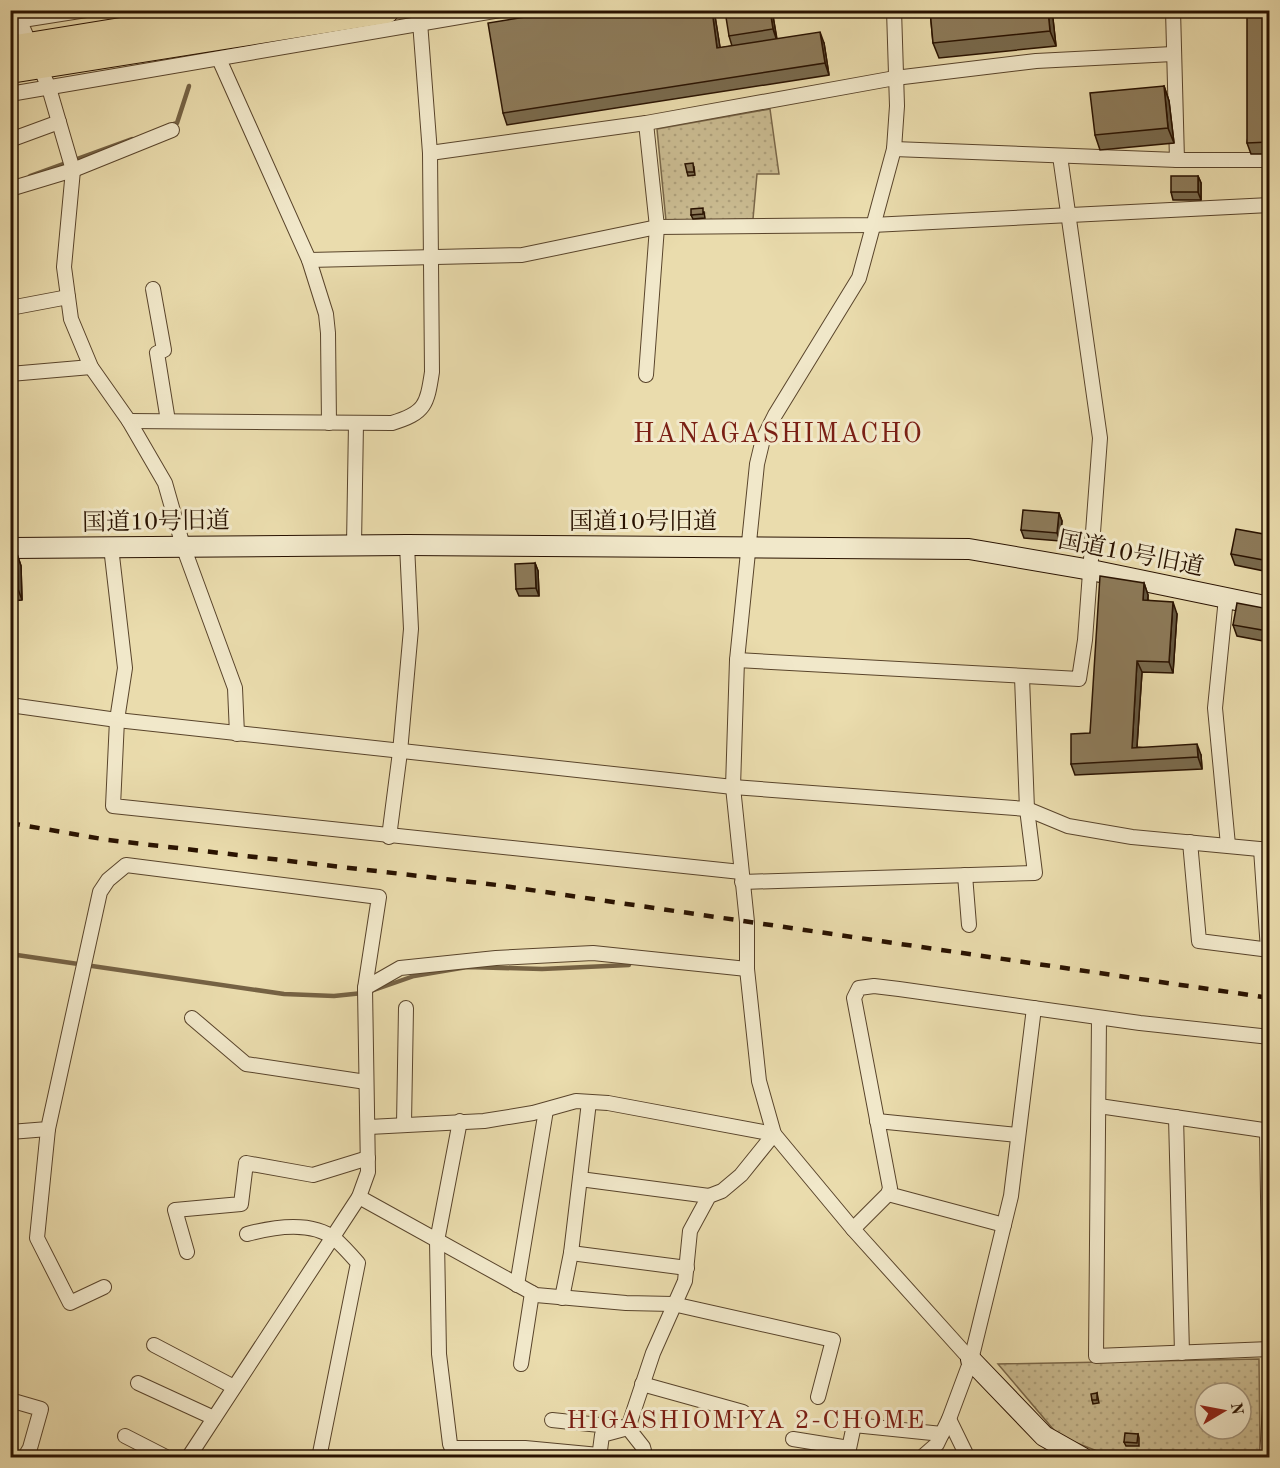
<svg xmlns="http://www.w3.org/2000/svg" width="1280" height="1468" font-family="'Old Standard TT','Noto Serif JP',serif">
  <style>
    .green { fill: url(#green-dots); stroke: #796648; stroke-width: 1.5; fill-rule: evenodd }
    .lines { fill: none; stroke-linecap: round; stroke-linejoin: round }
    .stream { stroke: #756244; stroke-width: 4.5 }
    .street-casing { stroke: #59442b; stroke-width: 16 }
    .secondary-casing { stroke: #291200; stroke-width: 22 }
    .highway-casing { stroke: #291200; stroke-width: 28 }
    .street { stroke: #f1e8ca; stroke-width: 14 }
    .secondary { stroke: #f1e8ca; stroke-width: 20 }
    .highway { stroke: #eadcad; stroke-width: 26 }
    .rail { stroke: #291200; stroke-width: 4.5; stroke-dasharray: 10 10; stroke-linecap: butt }
    .wall { fill: #796a4d; stroke: #291200; stroke-width: 1.5 }
    .shaded-wall { fill: #63563f; stroke: #291200; stroke-width: 1.5 }
    .building { fill: #8d7b5a; stroke: #291200; stroke-width: 1.5 }
    .labels { text-anchor: middle; stroke-width: 6; stroke-linejoin: round; paint-order: stroke }
    .street-label { font-size: 24px; fill: #291200; stroke: #f1e8ca }
    .neighbourhood-label { font-size: 26px; letter-spacing: 1.5px; fill: #7a1f14; stroke: #f1e8ca }
    .quarter-label { font-size: 27px; letter-spacing: 1.5px; fill: #7a1f14; stroke: #f1e8ca }
  </style>
  <defs>
    <pattern id="green-dots" width="8" height="8" patternUnits="userSpaceOnUse" patternTransform="scale(1.5)"><rect width="8" height="8" fill="#c9ba90"/><path d="M2 2h.1M6 6h.1" fill="none" stroke="#ad9f7a" stroke-width="1.8" stroke-linecap="round"/></pattern>
  </defs>
  <rect width="100%" height="100%" fill="#eadcad"/>
  <filter id="stains"><feTurbulence type="fractalNoise" baseFrequency=".00333" numOctaves="4"/><feColorMatrix values="0 0 0 0 .2 0 0 0 0 .09 0 0 0 0 .02 0 0 0 .5 -.17"/></filter>
  <radialGradient id="worn" r=".72"><stop offset=".6" stop-color="#630" stop-opacity="0"/><stop offset="1" stop-color="#630" stop-opacity=".3"/></radialGradient>
  <g class="green">
    <polygon points="770,109 779,174 757,174 753,219 666,221 657,129"/>
    <path d="M1259,1359L1260,1451H1097L1059,1436L998,1364ZM1205,1393H1241V1429H1205Z"/>
  </g>
  <g class="lines">
    <g class="stream">
      <polyline points="171,125 177,123 189,86"/>
      <polyline points="30,176 132,139"/>
      <polyline points="10,954 284,994 334,996 363,993"/>
      <polyline points="371,991 414,976 467,967 542,969 629,965"/>
    </g>
    <defs>
      <g id="street">
        <polyline points="15,10 49,88 73,170 64,267 71,319 91,367 129,421 165,483 183,546 235,688 237,734"/>
        <polyline points="894,10 897,106 894,149 859,278 775,415 763,439 757,464 737,660 733,787 747,922 747,969 759,1081 774,1134 853,1229 971,1360"/>
        <polyline points="1173,10 1177,160"/>
        <polyline points="10,22 86,10"/>
        <polyline points="219,59 309,260 326,314 328,333 329,423"/>
        <polyline points="10,94 500,10"/>
        <polyline points="10,140 59,122"/>
        <polyline points="894,149 1177,160 1270,160"/>
        <polyline points="430,153 646,123 895,78 1036,61 1173,54"/>
        <polyline points="10,189 73,170 172,130"/>
        <polyline points="309,260 522,255 657,227 872,225 1270,205"/>
        <polyline points="153,289 164,350 157,353 168,421"/>
        <polyline points="10,308 68,297"/>
        <polyline points="10,374 91,367"/>
        <polyline points="646,375 657,227 646,123"/>
        <path d="M129,421L392,423C425,413 427,405 432,372L430,153L420,22"/>
        <polyline points="354,545 356,423"/>
        <polyline points="111,547 125,668 117,720 113,806 741,872"/>
        <polyline points="1226,598 1215,708 1228,845"/>
        <polyline points="737,660 1079,679 1085,640 1100,438 1060,156"/>
        <polyline points="10,705 117,720 733,787 1027,809 1068,826 1132,837 1270,850"/>
        <polyline points="389,837 400,752 411,629 407,545"/>
        <polyline points="1190,842 1199,941 1270,950"/>
        <polyline points="1261,849 1268,950"/>
        <polyline points="965,875 969,925"/>
        <polyline points="742,882 1035,873 1027,809 1022,677"/>
        <polyline points="192,1018 246,1064 366,1082"/>
        <polyline points="1099,1018 1096,1356 1270,1349"/>
        <polyline points="1099,1106 1270,1131"/>
        <polyline points="1176,1117 1182,1353"/>
        <polyline points="877,1121 1018,1135"/>
        <polyline points="404,1124 406,1008"/>
        <polyline points="369,1127 484,1121 533,1113 576,1101 608,1103 774,1134"/>
        <polyline points="48,1129 37,1238 70,1303 104,1287"/>
        <polyline points="1267,1131 1270,1326"/>
        <polyline points="10,1132 48,1129 100,892 108,880 126,865 379,897 365,988"/>
        <polyline points="580,1179 709,1196"/>
        <polyline points="888,1194 1004,1225"/>
        <polyline points="359,1197 536,1295 626,1303 673,1304 833,1340 818,1397"/>
        <polyline points="853,1229 888,1194 890,1188 854,998 859,988 874,986 899,989 1140,1023 1270,1037"/>
        <path d="M247,1234C273,1227 311,1220 335,1239C343,1246 351,1255 358,1263L319,1458"/>
        <polyline points="187,1252 175,1210 241,1204 246,1163 313,1175 368,1158"/>
        <polyline points="571,1253 687,1268"/>
        <polyline points="517,1285 546,1110"/>
        <polyline points="562,1298 571,1253 589,1102"/>
        <polyline points="154,1345 234,1387"/>
        <polyline points="521,1364 532,1293"/>
        <polyline points="138,1383 214,1418"/>
        <polyline points="642,1384 743,1412"/>
        <polyline points="10,1400 41,1409 30,1448 24,1458"/>
        <polyline points="949,1419 968,1458"/>
        <polyline points="552,1420 628,1428 643,1447 646,1458"/>
        <polyline points="125,1436 168,1458"/>
        <polyline points="793,1439 849,1448"/>
        <polyline points="452,1448 525,1448 599,1455"/>
        <polyline points="188,1458 359,1197 368,1172 365,988 400,968 496,958 593,953 747,969"/>
        <polyline points="456,1458 450,1444 439,1354 437,1241 460,1121"/>
        <polyline points="599,1458 602,1435 628,1428 653,1353 685,1281 690,1231 709,1196 722,1191 741,1175 774,1134"/>
        <polyline points="847,1458 854,1425 942,1434"/>
        <polyline points="921,1458 937,1444 949,1419 971,1360 1011,1196 1034,1008"/>
        <polyline points="1267,1458 1270,1407"/>
      </g>
      <g id="secondary">
        <polyline points="10,548 407,545 969,549 1091,570 1270,607"/>
        <polyline points="971,1360 1044,1436 1083,1458"/>
      </g>
      <g id="highway">
        <polyline points="10,49 251,10"/>
        <polyline points="10,70 386,10"/>
      </g>
    </defs>
    <use href="#street" class="street-casing"/>
    <use href="#secondary" class="secondary-casing"/>
    <use href="#highway" class="highway-casing"/>
    <use href="#street" class="street"/>
    <use href="#secondary" class="secondary"/>
    <use href="#highway" class="highway"/>
    <polyline class="rail" points="10,823 108,840 497,885 1270,998"/>
  </g>
  <g class="wall">
    <polygon points="714,10 720,48 732,46 729,36 731,10 771,10 773,16 777,39 824,43 829,75 507,125 503,113"/>
    <polygon points="930,10 1052,10 1056,46 939,58 933,43"/>
    <polygon points="1269,10 1269,154 1251,154 1247,143"/>
    <polygon points="1164,86 1169,101 1174,143 1100,150 1095,135"/>
    <polygon points="694,167 695,175 688,176 687,172"/>
    <polygon points="1198,176 1201,183 1201,200 1173,200 1171,192"/>
    <polygon points="704,212 705,218 693,219 691,215"/>
    <polygon points="1059,513 1062,521 1060,541 1024,538 1021,530"/>
    <polygon points="1269,535 1269,572 1235,565 1231,554"/>
    <polygon points="17,554 21,566 22,600 10,601 10,555"/>
    <polygon points="535,563 538,571 539,596 519,596 516,589"/>
    <polygon points="1144,583 1148,595 1148,600 1177,614 1173,673 1142,672 1137,747 1201,755 1202,769 1075,775 1071,764 1090,733"/>
    <polygon points="1269,609 1269,642 1237,636 1233,625"/>
    <polygon points="1097,1393 1099,1403 1093,1404 1092,1400"/>
    <polygon points="1138,1434 1139,1438 1139,1446 1126,1446 1124,1442"/>
  </g>
  <g class="shaded-wall">
    <polygon points="712,10 714,10 722,59 717,48"/>
    <polygon points="770,10 771,10 773,16 777,41 773,29"/>
    <polygon points="1048,10 1052,10 1056,46 1050,31"/>
    <polygon points="820,32 824,43 829,75 825,63"/>
    <polygon points="1164,86 1169,101 1174,143 1168,128"/>
    <polygon points="1198,176 1201,183 1201,200 1198,192"/>
    <polygon points="1059,513 1062,521 1060,541 1057,533"/>
    <polygon points="17,554 21,566 22,600 18,589"/>
    <polygon points="535,563 538,571 539,596 536,588"/>
    <polygon points="1144,583 1148,595 1147,612 1143,600"/>
    <polygon points="1173,602 1177,614 1173,673 1169,662"/>
    <polygon points="1137,661 1142,672 1136,759 1132,748"/>
    <polygon points="1197,744 1201,755 1202,769 1198,757"/>
  </g>
  <g class="building">
    <polygon points="569,10 712,10 717,48 820,32 825,63 503,113 488,23"/>
    <polygon points="731,10 770,10 773,29 729,36 725,11"/>
    <polygon points="930,10 1048,10 1050,31 933,43"/>
    <polygon points="1247,10 1269,10 1269,142 1247,143"/>
    <polygon points="1164,86 1168,128 1095,135 1090,93"/>
    <polygon points="693,163 694,172 687,172 685,164"/>
    <rect x="1171" y="176" width="27" height="16"/>
    <polygon points="703,208 703,214 691,215 691,209"/>
    <polygon points="1023,510 1059,513 1057,533 1021,530"/>
    <polygon points="1236,529 1269,535 1269,561 1231,554"/>
    <polygon points="17,554 18,589 10,589 10,555"/>
    <polygon points="535,563 536,588 516,589 515,564"/>
    <polygon points="1100,576 1144,583 1143,600 1173,602 1169,662 1137,661 1132,748 1197,744 1198,757 1071,764 1071,734 1090,733"/>
    <polygon points="1237,603 1269,609 1269,621 1268,631 1233,625"/>
    <polygon points="1097,1393 1097,1400 1092,1400 1091,1394"/>
    <polygon points="1125,1433 1138,1434 1137,1443 1124,1442"/>
  </g>
  <g class="labels">
    <g class="street-label">
      <text transform="translate(156 521) rotate(-1)" y="8">国道10号旧道</text>
      <text x="643" y="529">国道10号旧道</text>
      <text transform="translate(1131 553) rotate(11)" y="8">国道10号旧道</text>
    </g>
    <g class="neighbourhood-label">
      <text x="746" y="1428">HIGASHIOMIYA 2-CHOME</text>
    </g>
    <g class="quarter-label">
      <text x="778" y="442">HANAGASHIMACHO</text>
    </g>
  </g>
  <rect width="1280" height="1468" fill="none" stroke="#eadcad" stroke-width="36"/>
  <rect x="12" y="12" width="1256" height="1444" fill="none" stroke="#291200" stroke-width="3"/>
  <rect x="18" y="18" width="1244" height="1432" fill="none" stroke="#291200" stroke-width="1.5"/>
  <g transform="translate(1223 1411) rotate(80)"><circle r="28" fill="#f1e8ca" stroke="#a19279" stroke-width="1.5"/>
  <path d="M0-4.5L10 22L0 15L-10 22Z" fill="#8f2418"/>
  <text y="-9" font-size="16" font-weight="bold" text-anchor="middle" fill="#291200">N</text>
  </g>
  <rect width="100%" height="100%" filter="url(#stains)"/>
  <rect width="100%" height="100%" fill="url(#worn)"/>
</svg>
